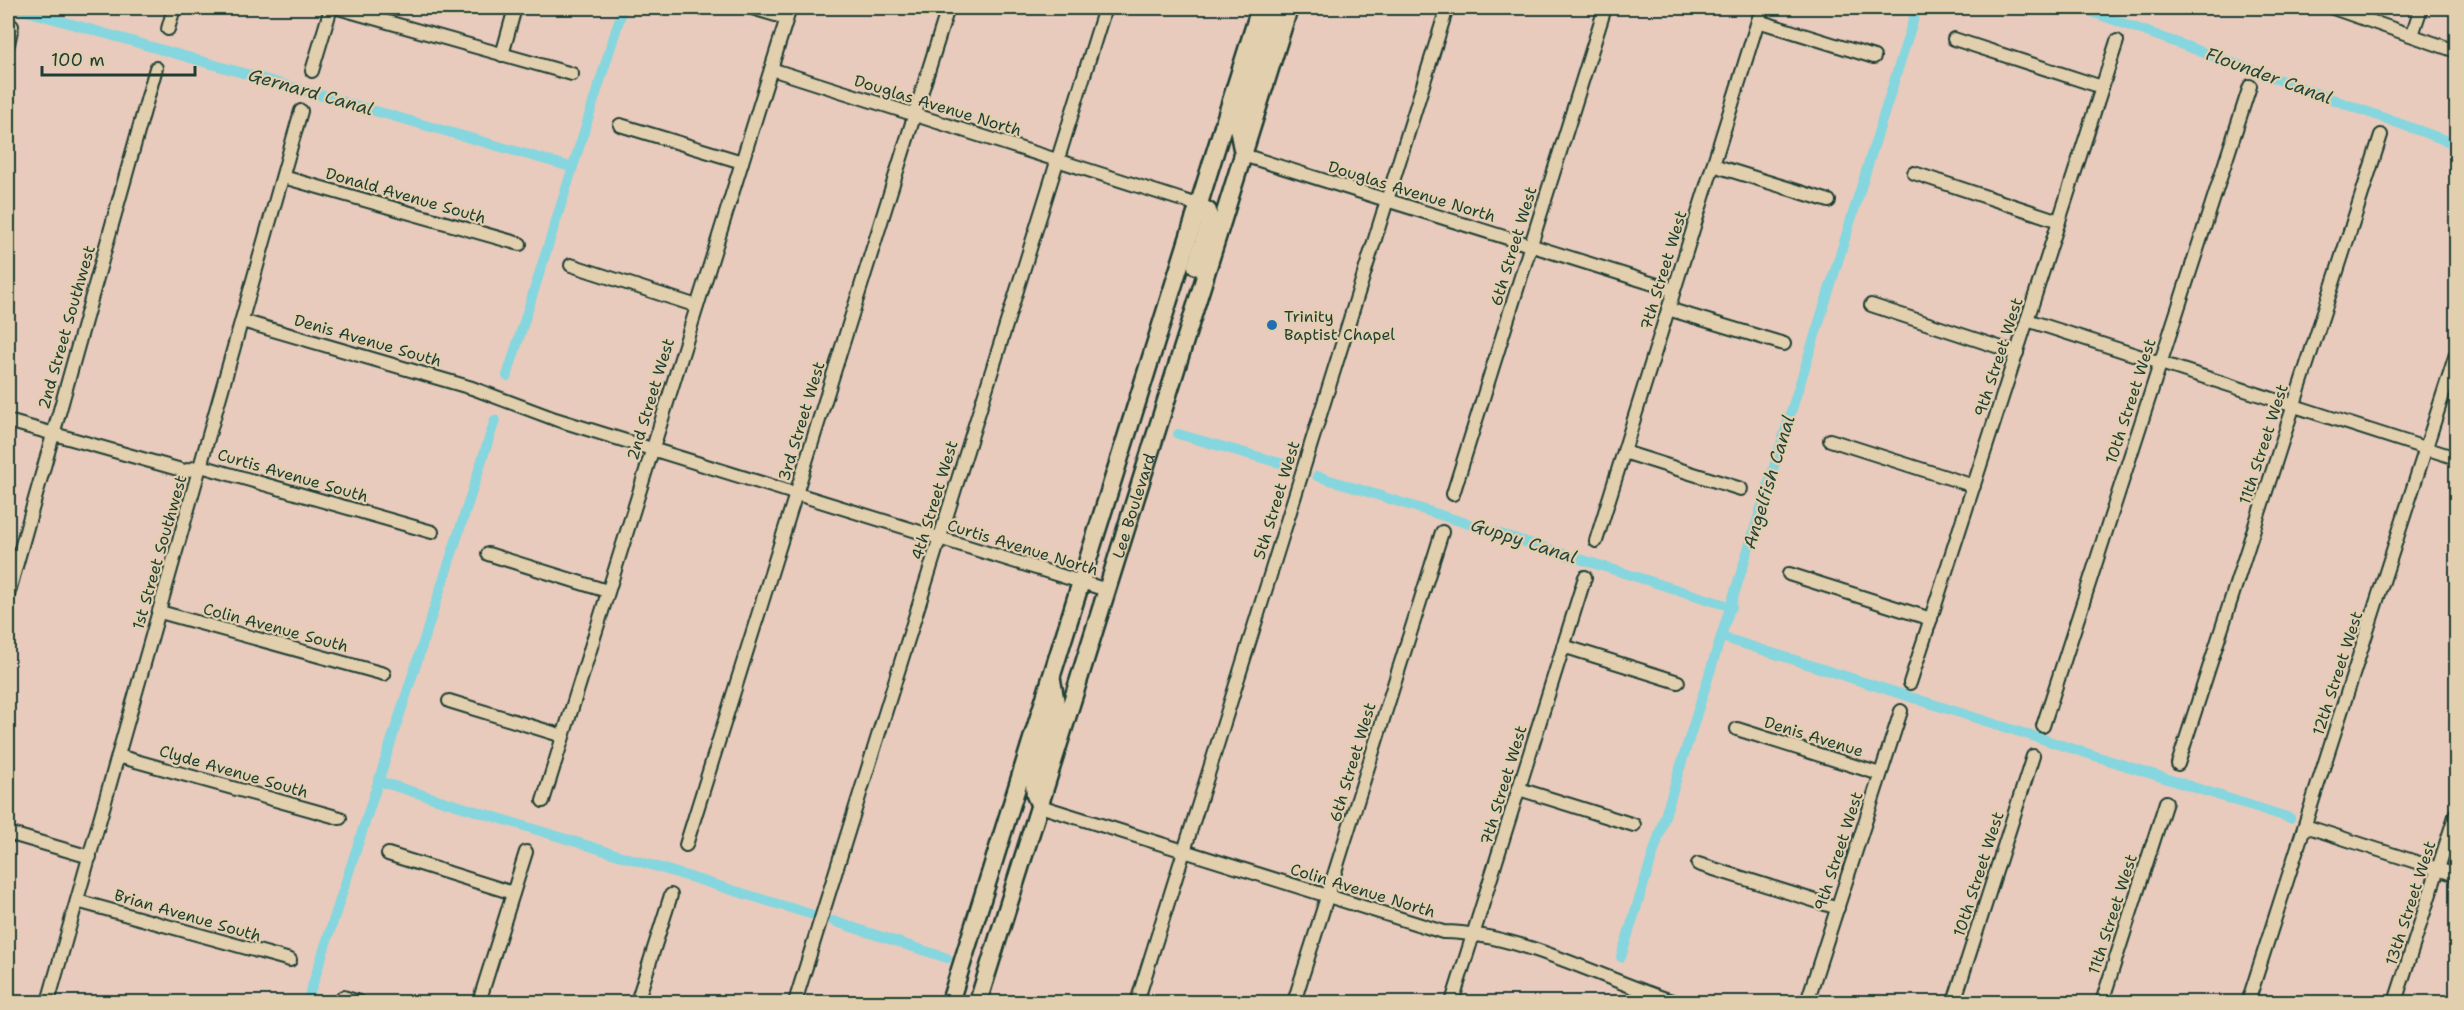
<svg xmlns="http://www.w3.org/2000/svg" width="2464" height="1010" font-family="'Shantell Sans',sans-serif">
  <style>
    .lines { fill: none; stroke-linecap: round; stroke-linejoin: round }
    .canal { stroke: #85d6de; stroke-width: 10 }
    .minor-casing { stroke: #1f3d34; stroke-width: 16 }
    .major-casing { stroke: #1f3d34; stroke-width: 21 }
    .minor { stroke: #e2cfad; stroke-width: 12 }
    .major { stroke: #e2cfad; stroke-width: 16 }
    .poi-dot { fill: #1f6fb2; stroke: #e2cfad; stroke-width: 2 }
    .labels { text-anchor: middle; stroke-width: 4.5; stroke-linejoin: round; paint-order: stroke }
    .street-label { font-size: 16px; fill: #1f3d34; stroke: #e2cfad }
    .poi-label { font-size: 16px; fill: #1f3d34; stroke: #e2cfad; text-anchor: start }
    .water-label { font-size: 18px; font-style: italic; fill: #24453c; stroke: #e2cfad }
  </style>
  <rect width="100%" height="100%" fill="#e8cbbc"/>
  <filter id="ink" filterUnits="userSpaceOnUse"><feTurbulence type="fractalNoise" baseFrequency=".0167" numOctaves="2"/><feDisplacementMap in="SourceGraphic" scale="12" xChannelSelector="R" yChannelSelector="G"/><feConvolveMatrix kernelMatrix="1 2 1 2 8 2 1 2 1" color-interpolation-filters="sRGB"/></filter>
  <g filter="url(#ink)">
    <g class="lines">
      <g class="canal">
        <polyline points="16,8 571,167"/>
        <polyline points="2081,8 2456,144"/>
        <polyline points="507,376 623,8"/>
        <polyline points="1178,434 1287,465"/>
        <polyline points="1317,476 1732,607"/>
        <polyline points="1722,637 2290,818"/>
        <polyline points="378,781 810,914"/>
        <polyline points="833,921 947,958"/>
        <polyline points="1621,957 1917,8"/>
        <polyline points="307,1002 495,420"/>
      </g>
      <defs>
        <g id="minor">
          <polyline points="338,8 572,74"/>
          <polyline points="752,8 786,18"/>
          <polyline points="2333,8 2456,51"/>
          <polyline points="1758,21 1874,57"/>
          <polyline points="168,29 174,8"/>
          <polyline points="2412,35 2421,8"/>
          <polyline points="1954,39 2102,87"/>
          <polyline points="8,44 12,26"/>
          <polyline points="502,55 515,8"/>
          <polyline points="771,69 1198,205"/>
          <polyline points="312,71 331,8"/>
          <polyline points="620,125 742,162"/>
          <polyline points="1243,155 1673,290"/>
          <polyline points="1713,165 1829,201"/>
          <polyline points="1914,173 2059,221"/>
          <polyline points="283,177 520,244"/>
          <polyline points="571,265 697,306"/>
          <polyline points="1871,305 2017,353"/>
          <polyline points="1668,309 1784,344"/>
          <polyline points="2027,320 2456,458"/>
          <polyline points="242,321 472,388 555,419 1107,590"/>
          <polyline points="8,421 185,471 201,466 432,532"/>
          <polyline points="1830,440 1974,486"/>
          <polyline points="1624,452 1741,489"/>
          <polyline points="1453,494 1605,8"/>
          <polyline points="1596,541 1762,8"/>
          <polyline points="488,554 607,591"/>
          <polyline points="1789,574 1931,619"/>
          <polyline points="8,595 156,68"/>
          <polyline points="160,612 384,674"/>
          <polyline points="1563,646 1678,682"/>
          <polyline points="1910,683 2117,41"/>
          <polyline points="449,701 563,736"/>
          <polyline points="2043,726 2250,86"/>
          <polyline points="1737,729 1880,774"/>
          <polyline points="118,756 340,818"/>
          <polyline points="2178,764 2381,135"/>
          <polyline points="1519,789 1634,825"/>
          <polyline points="543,801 790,8"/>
          <path d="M1040,806L1443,932C1522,933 1601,979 1675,1002"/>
          <polyline points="2305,826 2456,875"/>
          <polyline points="8,833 90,857"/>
          <polyline points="686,845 948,8"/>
          <polyline points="388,854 513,893"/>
          <polyline points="1698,864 1838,908"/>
          <polyline points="77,901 290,960"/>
          <polyline points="343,997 359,1002"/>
          <polyline points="48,1002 301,111"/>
          <polyline points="479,1002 526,852"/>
          <polyline points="637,1002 671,895"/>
          <polyline points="795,1002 1105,8"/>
          <polyline points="1137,1002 1447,8"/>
          <polyline points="1294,1002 1442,532"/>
          <polyline points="1452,1002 1585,577"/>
          <polyline points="1807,1002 1901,711"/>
          <polyline points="1954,1002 2033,756"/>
          <polyline points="2102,1002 2166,802"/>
          <polyline points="2248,1002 2456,354"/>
          <polyline points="2395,1002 2456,813"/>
        </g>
        <g id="major">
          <polyline points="1243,154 1238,128 1274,8"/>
          <polyline points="1196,266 1209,224 1208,211 1198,205"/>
          <polyline points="1040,806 1035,795 1034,783 1057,709 1052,680"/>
          <polyline points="950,1002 1260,8"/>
          <path id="s1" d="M978,1002L1289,8"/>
        </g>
      </defs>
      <use href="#minor" class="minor-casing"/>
      <use href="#major" class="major-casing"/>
      <use href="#minor" class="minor"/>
      <use href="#major" class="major"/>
    </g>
  </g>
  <circle class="poi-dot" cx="1272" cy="325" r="6"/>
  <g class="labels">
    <g class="street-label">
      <text transform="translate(938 105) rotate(17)" y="6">Douglas Avenue North</text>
      <text transform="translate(1412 191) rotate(17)" y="6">Douglas Avenue North</text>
      <text transform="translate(406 195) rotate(16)" y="6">Donald Avenue South</text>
      <text transform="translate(1513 246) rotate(-73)" y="6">6th Street West</text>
      <text transform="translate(1663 270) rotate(-73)" y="6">7th Street West</text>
      <text transform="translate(66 327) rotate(-74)" y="6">2nd Street Southwest</text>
      <text transform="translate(368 340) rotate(16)" y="6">Denis Avenue South</text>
      <text transform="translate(1998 357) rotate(-72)" y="6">9th Street West</text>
      <text transform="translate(650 399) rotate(-73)" y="6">2nd Street West</text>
      <text transform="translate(2130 401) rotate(-72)" y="6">10th Street West</text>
      <text transform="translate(801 421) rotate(-73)" y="6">3rd Street West</text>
      <text transform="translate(2263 444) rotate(-72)" y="6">11th Street West</text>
      <text transform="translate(293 475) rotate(16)" y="6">Curtis Avenue South</text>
      <text transform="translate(934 500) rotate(-73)" y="6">4th Street West</text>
      <text transform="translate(1276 500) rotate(-73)" y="6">5th Street West</text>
      <text dy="6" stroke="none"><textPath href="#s1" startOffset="520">Lee Boulevard</textPath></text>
      <text transform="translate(1023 547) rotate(17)" y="6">Curtis Avenue North</text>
      <text transform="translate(159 552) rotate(-74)" y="6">1st Street Southwest</text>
      <text transform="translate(276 627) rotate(15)" y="6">Colin Avenue South</text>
      <text transform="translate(2337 673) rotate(-72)" y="6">12th Street West</text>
      <text transform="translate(1814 736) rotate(17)" y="6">Denis Avenue</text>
      <text transform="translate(1352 762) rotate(-73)" y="6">6th Street West</text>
      <text transform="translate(234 771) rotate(16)" y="6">Clyde Avenue South</text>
      <text transform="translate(1503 785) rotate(-73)" y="6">7th Street West</text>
      <text transform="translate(1838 851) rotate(-72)" y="6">9th Street West</text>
      <text transform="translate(1978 874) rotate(-72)" y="6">10th Street West</text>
      <text transform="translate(1363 890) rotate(17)" y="6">Colin Avenue North</text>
      <text transform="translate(2410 903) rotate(-72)" y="6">13th Street West</text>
      <text transform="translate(2112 914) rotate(-72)" y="6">11th Street West</text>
      <text transform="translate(188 915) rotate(16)" y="6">Brian Avenue South</text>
    </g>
    <g class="poi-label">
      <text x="1284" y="322">Trinity<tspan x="1284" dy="18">Baptist Chapel</tspan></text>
    </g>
    <g class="water-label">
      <text transform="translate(2269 76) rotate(20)" y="6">Flounder Canal</text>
      <text transform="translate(311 92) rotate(16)" y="6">Gernard Canal</text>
      <text transform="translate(1769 482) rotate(-73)" y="6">Angelfish Canal</text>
      <text transform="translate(1524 541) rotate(18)" y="6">Guppy Canal</text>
    </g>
  </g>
  <rect width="2464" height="1010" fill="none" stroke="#e2cfad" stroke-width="30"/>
  <rect x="15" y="15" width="2434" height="980" fill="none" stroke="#1f3d34" stroke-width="2" filter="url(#ink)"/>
  <path d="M42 66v9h153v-9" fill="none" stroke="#1f3d34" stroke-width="3"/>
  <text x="51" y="66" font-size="18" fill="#1f3d34" stroke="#e2cfad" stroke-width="4.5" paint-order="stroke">100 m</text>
</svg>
